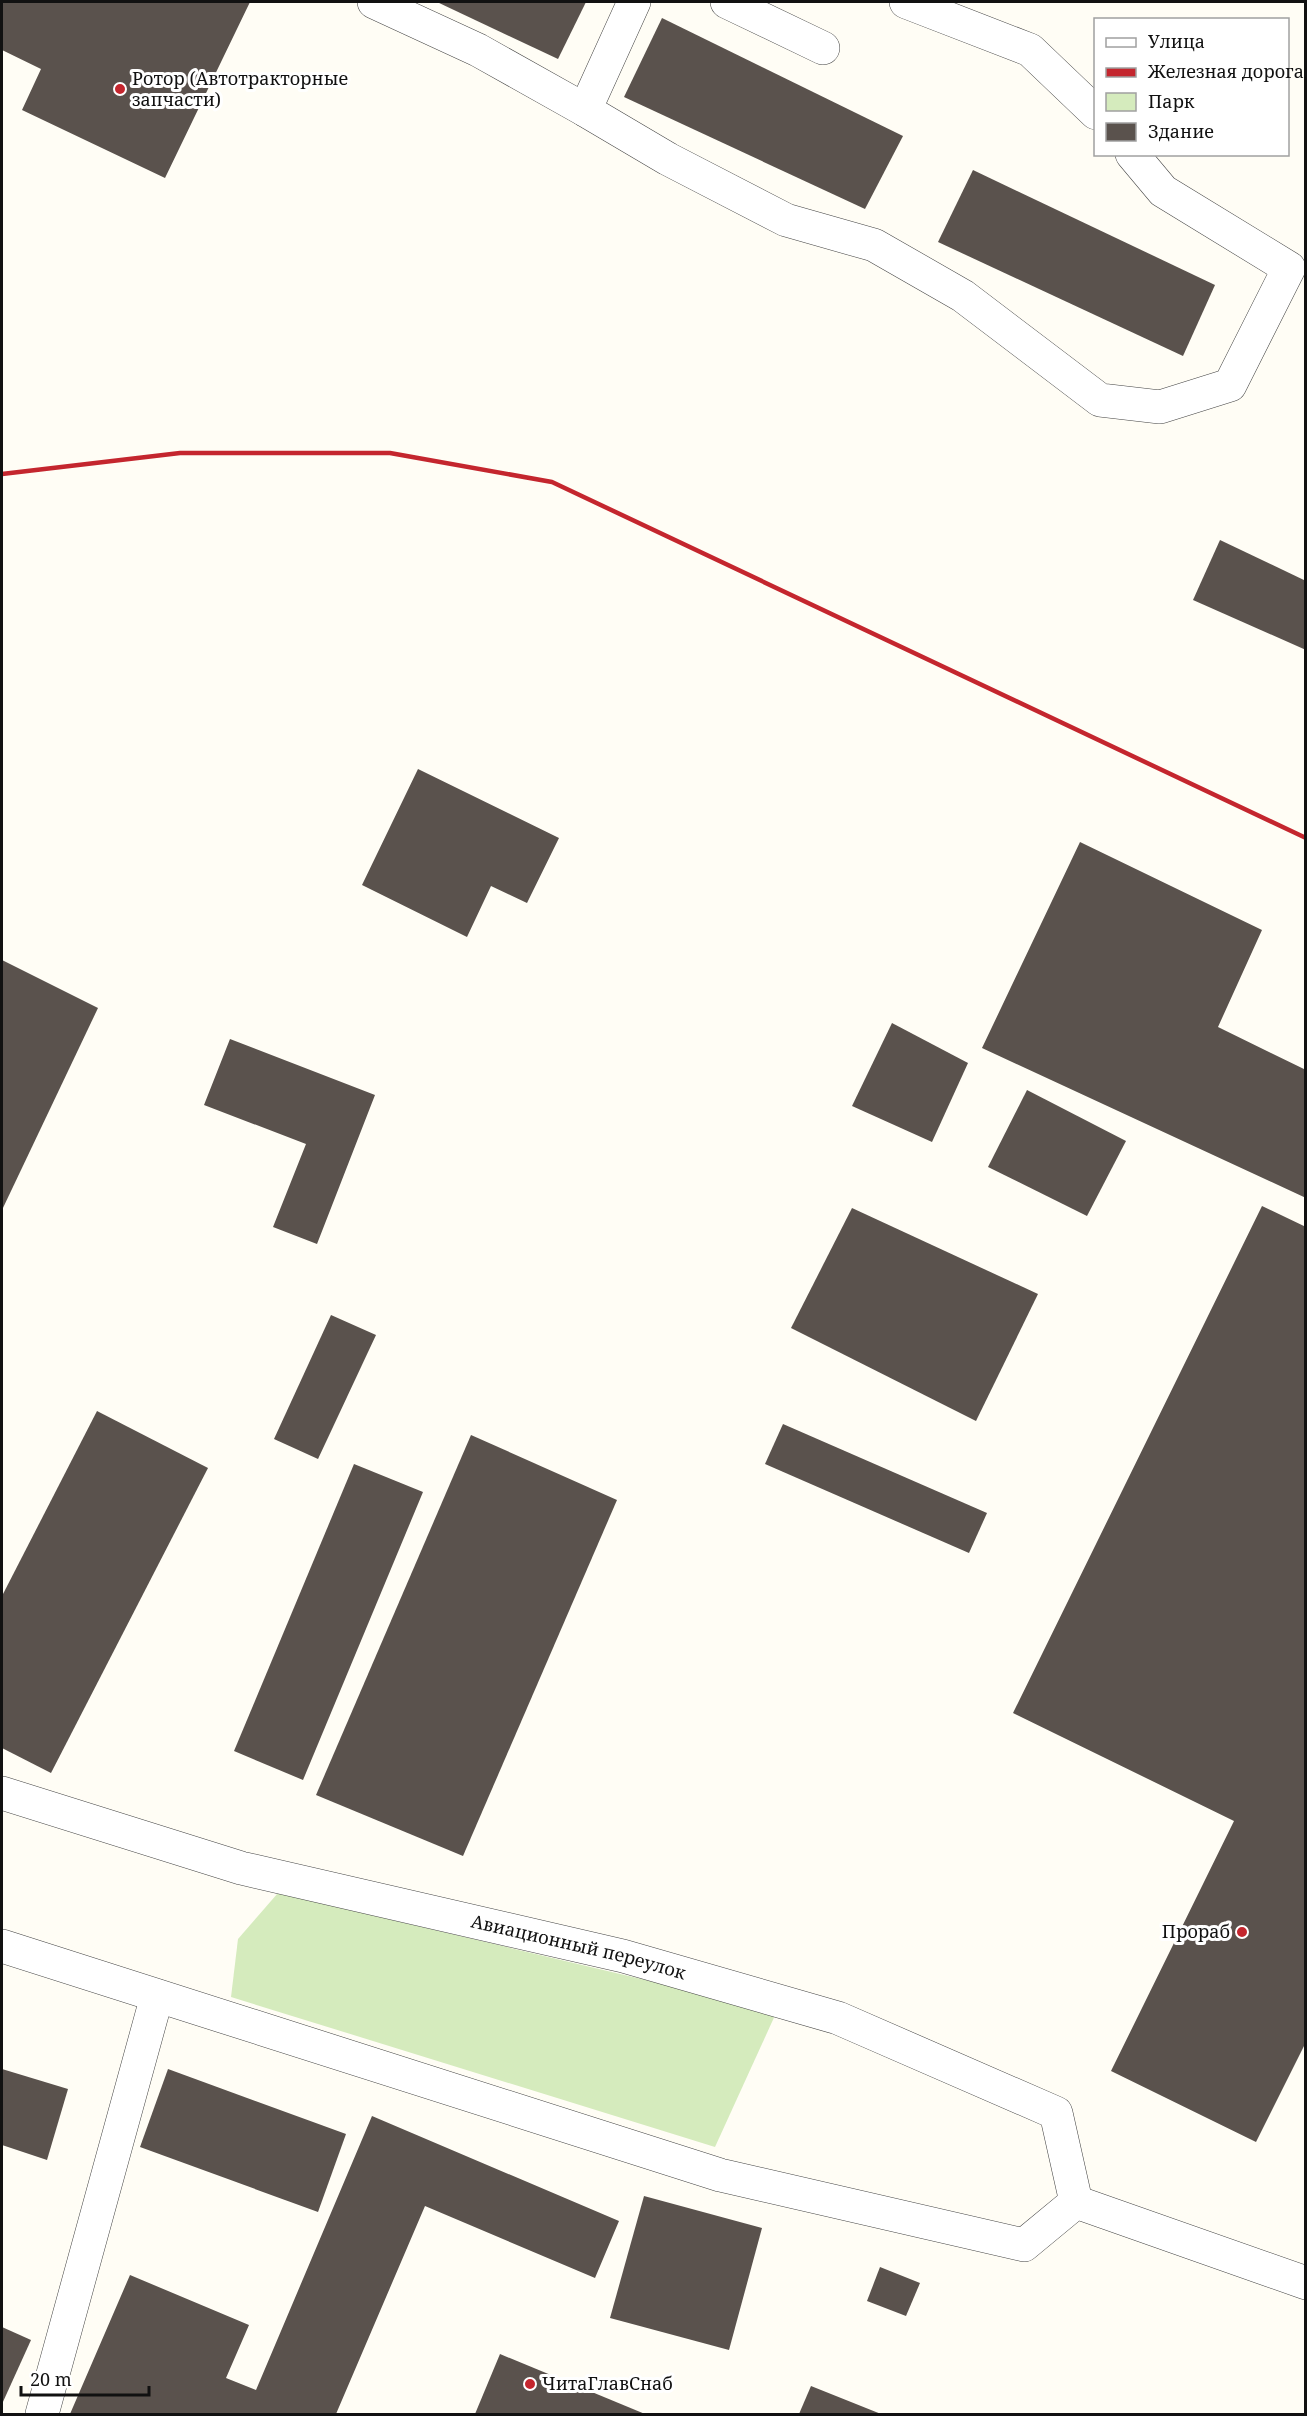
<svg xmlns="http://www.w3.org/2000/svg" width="1307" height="2416" font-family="'Noto Serif',serif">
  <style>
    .green { fill: #d5ebbd }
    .building { fill: #5a524d }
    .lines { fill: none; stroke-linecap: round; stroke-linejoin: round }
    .minor-casing { stroke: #444; stroke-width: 34 }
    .minor { stroke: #fff; stroke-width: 33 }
    .rail { stroke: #c4262e; stroke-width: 4.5 }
    .poi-dot { fill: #c4262e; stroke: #fff; stroke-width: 2 }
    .labels { text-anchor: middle; stroke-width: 6; stroke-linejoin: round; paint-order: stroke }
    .poi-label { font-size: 18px; fill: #111; stroke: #fff; text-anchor: start }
    .street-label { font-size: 18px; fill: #111; stroke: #fff }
  </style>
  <rect width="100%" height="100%" fill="#fffdf5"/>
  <polygon class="green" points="278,1893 777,2011 715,2147 231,1997 238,1939"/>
  <g class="building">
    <polygon points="2,2 250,2 165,178 22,110 41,69 2,50"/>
    <polygon points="437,2 586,2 558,59"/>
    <polygon points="662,18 903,136 865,209 624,97"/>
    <polygon points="973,170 1215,285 1183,356 938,242"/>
    <polygon points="1220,540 1306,581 1306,650 1193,600"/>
    <polygon points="418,769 559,838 527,903 491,886 467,937 362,885"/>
    <polygon points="1080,842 1262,930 1218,1027 1306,1070 1306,1198 982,1048"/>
    <polygon points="2,960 98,1008 2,1210"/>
    <polygon points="892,1023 968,1063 932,1142 852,1106"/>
    <polygon points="230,1039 375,1095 317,1244 273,1227 306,1144 204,1105"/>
    <polygon points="1027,1090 1126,1141 1087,1216 988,1167"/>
    <polygon points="1262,1206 1306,1227 1306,2042 1256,2142 1111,2071 1234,1821 1013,1713"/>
    <polygon points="852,1208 1038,1294 976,1421 791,1328"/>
    <polygon points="331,1315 376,1335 318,1459 274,1439"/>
    <polygon points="97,1411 208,1468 51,1773 2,1748 2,1596"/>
    <polygon points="783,1424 987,1513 969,1553 765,1464"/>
    <polygon points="471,1435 617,1500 463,1856 316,1795"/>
    <polygon points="354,1464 423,1492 303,1780 234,1751"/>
    <polygon points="2,2069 68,2089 47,2160 2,2145"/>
    <polygon points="168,2069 346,2134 318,2212 140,2147"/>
    <polygon points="372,2116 619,2221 595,2278 425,2206 336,2414 70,2414 130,2275 249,2325 226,2378 256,2390"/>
    <polygon points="644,2196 762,2228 729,2350 610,2318"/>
    <polygon points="880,2267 920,2283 906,2316 867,2301"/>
    <polygon points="2,2327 31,2340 2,2404"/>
    <polygon points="500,2354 645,2414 475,2414"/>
    <polygon points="811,2386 881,2414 799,2414"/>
  </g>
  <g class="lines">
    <defs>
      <g id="minor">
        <polyline points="374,2 478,50 585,110 668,159 786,220 874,245 963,296 1100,400 1160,407 1230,385 1289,268 1163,191 1132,154"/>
        <polyline points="727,2 823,48"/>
        <polyline points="906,2 1030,50 1096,113"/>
        <polyline points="585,110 634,2"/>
        <path id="s1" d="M2,1793L241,1868L623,1956L838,2018L1056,2113L1076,2202"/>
        <polyline points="2,1946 720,2175 1024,2245 1076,2202 1306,2283"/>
        <polyline points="42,2414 157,1996"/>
      </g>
    </defs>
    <use href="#minor" class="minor-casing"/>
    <use href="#minor" class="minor"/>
    <polyline class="rail" points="2,474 180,453 390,453 552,482 1306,838"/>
  </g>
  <g class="poi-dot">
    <circle cx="120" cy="89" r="6"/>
    <circle cx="1242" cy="1932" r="6"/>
    <circle cx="530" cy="2384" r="6"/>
  </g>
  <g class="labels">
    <g class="poi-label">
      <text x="132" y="85">Ротор (Автотракторные<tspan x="132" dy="21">запчасти)</tspan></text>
      <text x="1230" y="1938" text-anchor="end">Прораб</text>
      <text x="542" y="2390">ЧитаГлавСнаб</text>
    </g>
    <g class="street-label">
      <text dy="6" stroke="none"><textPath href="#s1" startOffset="597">Авиационный переулок</textPath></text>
    </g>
  </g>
  <rect width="1307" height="2416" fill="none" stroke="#111111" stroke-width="6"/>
  <rect x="1094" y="18" width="195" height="138" fill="#ffffff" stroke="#a0a0a0" stroke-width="1.5"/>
  <rect x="1106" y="38" width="30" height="9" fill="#ffffff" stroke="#a0a0a0" stroke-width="1.5"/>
  <text x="1148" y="48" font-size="18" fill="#111111">Улица</text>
  <rect x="1106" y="68" width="30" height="9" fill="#c4262e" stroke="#a0a0a0" stroke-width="1.5"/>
  <text x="1148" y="78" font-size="18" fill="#111111">Железная дорога</text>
  <rect x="1106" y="93" width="30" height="18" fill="#d5ebbd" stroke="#a0a0a0" stroke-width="1.5"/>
  <text x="1148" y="108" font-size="18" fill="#111111">Парк</text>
  <rect x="1106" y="123" width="30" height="18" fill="#5a524d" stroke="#a0a0a0" stroke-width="1.5"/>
  <text x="1148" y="138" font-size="18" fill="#111111">Здание</text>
  <path d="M21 2386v9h128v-9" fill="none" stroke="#111111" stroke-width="3"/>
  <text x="30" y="2386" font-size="18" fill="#111111" stroke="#ffffff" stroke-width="4.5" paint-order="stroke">20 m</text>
</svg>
